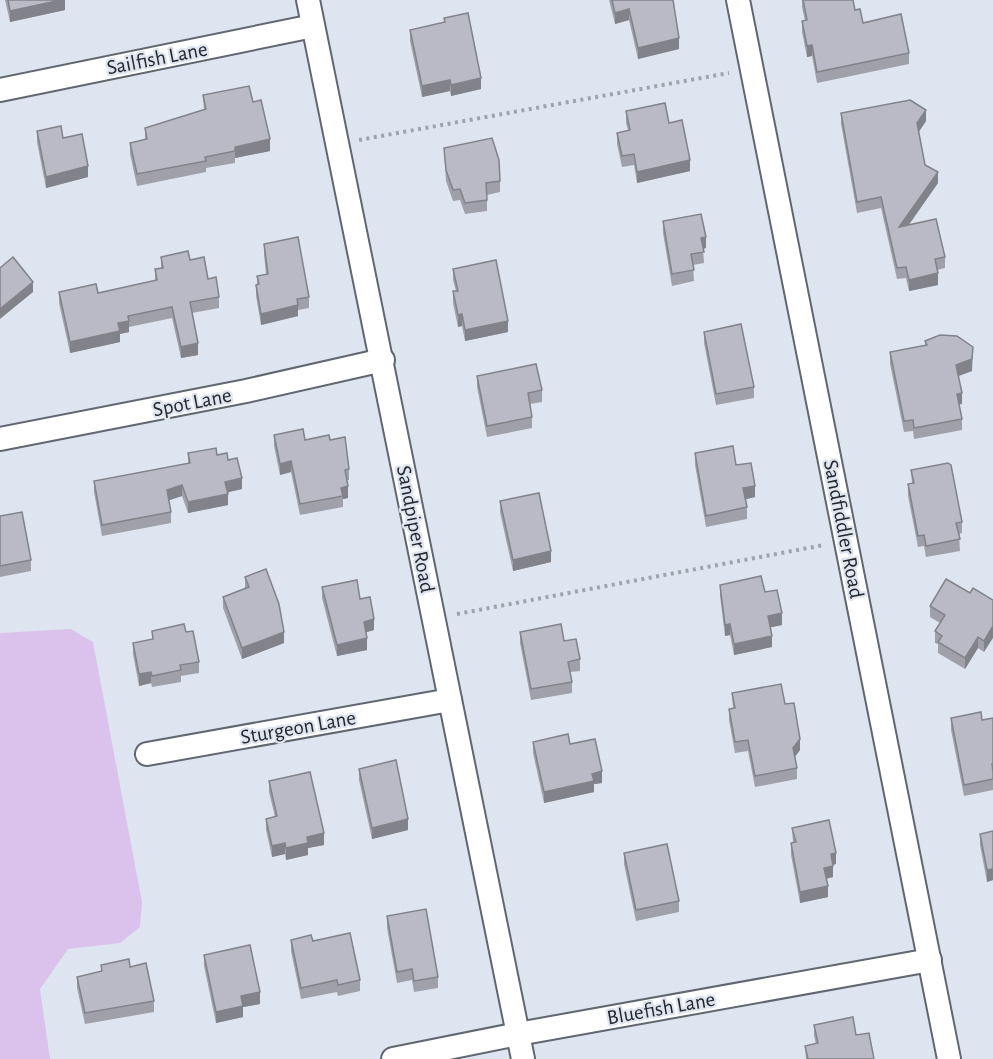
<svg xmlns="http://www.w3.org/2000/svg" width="993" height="1059" font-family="'Alegreya Sans',sans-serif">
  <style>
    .green { fill: #dac2ec }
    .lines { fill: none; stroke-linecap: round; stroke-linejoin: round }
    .street-casing { stroke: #616770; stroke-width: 26 }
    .path { stroke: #9ea3ac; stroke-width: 4; stroke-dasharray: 3 4.5; stroke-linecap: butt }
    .street { stroke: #fff; stroke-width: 22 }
    .wall { fill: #a0a0aa }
    .shaded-wall { fill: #82828b }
    .building { fill: #babac6; stroke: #82828b; stroke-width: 1.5 }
    .labels { text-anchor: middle; stroke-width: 4.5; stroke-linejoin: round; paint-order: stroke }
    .street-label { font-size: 21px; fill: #23262a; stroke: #dfe5f0 }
  </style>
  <rect width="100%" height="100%" fill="#dfe5f0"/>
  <polygon class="green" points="71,629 93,642 142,902 140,927 120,943 68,949 40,989 50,1059 0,1059 0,633"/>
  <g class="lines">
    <defs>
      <g id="street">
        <polyline points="308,0 523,1059"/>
        <polyline points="738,0 949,1059"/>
        <polyline points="0,90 313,26"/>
        <polyline points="0,439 246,391 383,360"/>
        <polyline points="147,754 450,700"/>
        <polyline points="393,1059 518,1034 930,960"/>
      </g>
    </defs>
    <use href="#street" class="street-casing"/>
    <g class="path">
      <polyline points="359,140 729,73"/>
      <polyline points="457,614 824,545"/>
    </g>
    <use href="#street" class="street"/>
  </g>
  <g class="wall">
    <polygon points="5,0 65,0 65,10 10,22"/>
    <polygon points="609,0 673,0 679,49 638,59 629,20 615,24"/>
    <polygon points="802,0 853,0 855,10 863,23 909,53 909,64 817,83 812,56 807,57 802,32 802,21 805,21 802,7"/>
    <polygon points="444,18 481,89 451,96 450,91 422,97 410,41 410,30 444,23"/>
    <polygon points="203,95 253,102 270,151 235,158 235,163 206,168 206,172 137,186 130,154 130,143 145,140 145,128 204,110"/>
    <polygon points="626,111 669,123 690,171 637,183 634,165 622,167 617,144 617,133 628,130 626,123"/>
    <polygon points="841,113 926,121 919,132 925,165 938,183 909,225 945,257 945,268 937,270 938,285 909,291 906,278 897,279 881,208 857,213 841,124"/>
    <polygon points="37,131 63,138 88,177 46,188 37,142"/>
    <polygon points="444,148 500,181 500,192 487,195 487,211 465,214 460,200 453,201 446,181"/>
    <polygon points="663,221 706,248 703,249 704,263 693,265 694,281 672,286 663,233"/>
    <polygon points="264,244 309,297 309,308 298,310 298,316 261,325 256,296 256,285 257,284 257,276 266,274 264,255"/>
    <polygon points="161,257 190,260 208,279 219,297 219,308 192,313 198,355 181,358 172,318 129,327 129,332 120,334 120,342 70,353 59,303 59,292 98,293 155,280 155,269 161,268"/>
    <polygon points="453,269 508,332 465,341 462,326 458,327 453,303 453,291 456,291 453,280"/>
    <polygon points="704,332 754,387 754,398 716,405 704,343"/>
    <polygon points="925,341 972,371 958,376 962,404 959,404 962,419 962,430 914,439 913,431 904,432 890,364 890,352 925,345"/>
    <polygon points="477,376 542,390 542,402 530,404 532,417 532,428 487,437 477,387"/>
    <polygon points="274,435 305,440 349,469 349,480 347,480 348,498 343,499 343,507 300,515 291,472 280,475 274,446"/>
    <polygon points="188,453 228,460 242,489 227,492 228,505 188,513 182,496 169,500 171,512 171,523 102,536 94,492 94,481 188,463"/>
    <polygon points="695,453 736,465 755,497 745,499 747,507 747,519 706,527 695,465"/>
    <polygon points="911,470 962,522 962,533 959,534 960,551 926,557 924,546 918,547 908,496 908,484 912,484"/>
    <polygon points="500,501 551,562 513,571 500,512"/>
    <polygon points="0,516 31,560 31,571 0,577"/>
    <polygon points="245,577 284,643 242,659 223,608 223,597 245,589"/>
    <polygon points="720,585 765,592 782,625 770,627 772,647 734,655 730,635 725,636 720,596"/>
    <polygon points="322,587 360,599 374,630 366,632 367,650 337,656 322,598"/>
    <polygon points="970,593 993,600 984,652 978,648 965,669 938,653 938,644 935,643 935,631 940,623 930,617 930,606"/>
    <polygon points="152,631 186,632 199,662 199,673 181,676 181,682 152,687 151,683 139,686 133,654 133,643 152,640"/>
    <polygon points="520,632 564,641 580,659 580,671 570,672 572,682 572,693 531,700 520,643"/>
    <polygon points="732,693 785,704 800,750 795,757 797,768 797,779 755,787 748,751 735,753 729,720 729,709 733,709"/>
    <polygon points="951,718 982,720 993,718 993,790 964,796 951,730"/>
    <polygon points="533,742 570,744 602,783 594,784 594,792 544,803 533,753"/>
    <polygon points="359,769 408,830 372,839 359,780"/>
    <polygon points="269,781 324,845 308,848 308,855 286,860 285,854 272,857 266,830 266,819 275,817 269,792"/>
    <polygon points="792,828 836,864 833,865 833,877 826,879 828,897 800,903 791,855 791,843 793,843"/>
    <polygon points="993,831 993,880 987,882 980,845 980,834"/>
    <polygon points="624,853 679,901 679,912 636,921 624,864"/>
    <polygon points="387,916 438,977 438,988 414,992 412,980 397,983 387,928"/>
    <polygon points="291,940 313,941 360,980 360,991 338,996 337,992 301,999 291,951"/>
    <polygon points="204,955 260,1004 243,1007 243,1017 216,1023 204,966"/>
    <polygon points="101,965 130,967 154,1001 154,1012 85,1024 77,988 77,977 101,971"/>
    <polygon points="814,1025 856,1035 874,1059 806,1059 805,1046 816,1044 814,1036"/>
  </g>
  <g class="shaded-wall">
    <polygon points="61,0 65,0 65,10 10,22 10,11"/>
    <polygon points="629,9 629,20 615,24 615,13"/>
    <polygon points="679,38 679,49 638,59 638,48"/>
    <polygon points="812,45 812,56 807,57 807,46"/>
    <polygon points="481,78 481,89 451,96 451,85"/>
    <polygon points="450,80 450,91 422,97 422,86"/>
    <polygon points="926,110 926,121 917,134 917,123"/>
    <polygon points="270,139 270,151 235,158 235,147"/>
    <polygon points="690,160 690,171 637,183 637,172"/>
    <polygon points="88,166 88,177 46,188 46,177"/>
    <polygon points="938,172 938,183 899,238 899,227"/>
    <polygon points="706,237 706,248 701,249 701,238"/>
    <polygon points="938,273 938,285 909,291 909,280"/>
    <polygon points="33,282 33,292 0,319 0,309"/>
    <polygon points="298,305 298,316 261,325 261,314"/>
    <polygon points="462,314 462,326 458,327 458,315"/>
    <polygon points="129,321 129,332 120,334 120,342 70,353 70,342 118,323"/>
    <polygon points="508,321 508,332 465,341 465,330"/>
    <polygon points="198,343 198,355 181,358 181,347"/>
    <polygon points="973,347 972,371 956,377 956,365"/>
    <polygon points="962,393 962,404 957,405 957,394"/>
    <polygon points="291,461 291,472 280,475 280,464"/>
    <polygon points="242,478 242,489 225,493 225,482"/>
    <polygon points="182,485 182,496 167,501 167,490"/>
    <polygon points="348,486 348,498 343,499 341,488"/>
    <polygon points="755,486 755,497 743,500 743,488"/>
    <polygon points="228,494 228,505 188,513 188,502"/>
    <polygon points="551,551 551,562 513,571 513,560"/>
    <polygon points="782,613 782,625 768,628 768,616"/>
    <polygon points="374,619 374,630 364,633 364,622"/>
    <polygon points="730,624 730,635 725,636 725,625"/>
    <polygon points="993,626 993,638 984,652 984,641"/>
    <polygon points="284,632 284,643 242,659 242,648"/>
    <polygon points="772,636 772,647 734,655 734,644"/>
    <polygon points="978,637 978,648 965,669 965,658"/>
    <polygon points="367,638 367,650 337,656 337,645"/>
    <polygon points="151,672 151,683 139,686 139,674"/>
    <polygon points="800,739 800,750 793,759 793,748"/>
    <polygon points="602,771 602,783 594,784 594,792 544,803 544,792 592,774"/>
    <polygon points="408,819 408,830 372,839 372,828"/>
    <polygon points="324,833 324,845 308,848 308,855 286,860 286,848 307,837"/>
    <polygon points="285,843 285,854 272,857 272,846"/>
    <polygon points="836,853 836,864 831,865 831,854"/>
    <polygon points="833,866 833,877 824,879 824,868"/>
    <polygon points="993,869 993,880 987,882 987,870"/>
    <polygon points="828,886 828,897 800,903 800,892"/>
    <polygon points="260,992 260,1004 243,1007 243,1017 216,1023 216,1012 241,996"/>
  </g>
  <g class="building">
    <polygon points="8,0 61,0 10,11"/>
    <polygon points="612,0 673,0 679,38 638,48 629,9 615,13"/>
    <polygon points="803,0 853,0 855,10 860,9 863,23 901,14 909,53 817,72 812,45 807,46 802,21 807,20"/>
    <polygon points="468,13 481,78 451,85 450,80 422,86 410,30 445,22 444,18"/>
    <polygon points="249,86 253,102 261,100 270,139 235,147 235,151 205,157 206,161 137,174 130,143 147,139 145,128 206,109 203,95"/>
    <polygon points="910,100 926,110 917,123 925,165 938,172 899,227 936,219 945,257 935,259 938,273 909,280 906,267 897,268 881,197 857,202 841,113"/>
    <polygon points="665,103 669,123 682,120 690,160 637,172 634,154 622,156 617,133 630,130 626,111"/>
    <polygon points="61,126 63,138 82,134 88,166 46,177 37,131"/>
    <polygon points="492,138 499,160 500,181 486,183 487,200 465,203 460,189 453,190 446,170 444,148"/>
    <polygon points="701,214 706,237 701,238 704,252 691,254 694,270 672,274 663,221"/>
    <polygon points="298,237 309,297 297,299 298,305 261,314 256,285 259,284 257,276 268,274 264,244"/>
    <polygon points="188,251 190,260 204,257 208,279 216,277 219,297 190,302 198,343 181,347 172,307 128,316 129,321 118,323 120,331 70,342 59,292 96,284 98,293 157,280 155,269 163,268 161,257"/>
    <polygon points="13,257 33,282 0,309 0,268"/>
    <polygon points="496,260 508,321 465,330 462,314 458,315 453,291 458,291 453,269"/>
    <polygon points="741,324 754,387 716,394 704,332"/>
    <polygon points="940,335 957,336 973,347 972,359 956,365 962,393 957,394 962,419 914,428 913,420 904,421 890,352 927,345 925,341"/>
    <polygon points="536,364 542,390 528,393 532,417 487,426 477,376"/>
    <polygon points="303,429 305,440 329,435 330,440 345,437 349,469 345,470 348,486 341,488 343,496 300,504 291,461 280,464 274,435"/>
    <polygon points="733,446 736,465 751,463 755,486 743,488 747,507 706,516 695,453"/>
    <polygon points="216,448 217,455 227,453 228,460 237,458 242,478 225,482 228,494 188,502 182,485 167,490 171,512 102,525 94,481 190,463 188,453"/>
    <polygon points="948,463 951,465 962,522 956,523 960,539 926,546 924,535 918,536 908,484 914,483 911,470"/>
    <polygon points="539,493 551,551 513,560 500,501"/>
    <polygon points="22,512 31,560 0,566 0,516"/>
    <polygon points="266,569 279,604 284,632 242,648 223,597 249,587 245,577"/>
    <polygon points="761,576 765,592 777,590 782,613 768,616 772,636 734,644 730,624 725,625 720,585"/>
    <polygon points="946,579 970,593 973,588 993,600 993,626 984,641 978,637 965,658 938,642 942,636 935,631 945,615 930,606"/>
    <polygon points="357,580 360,599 370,597 374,619 364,622 367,638 337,645 322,587"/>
    <polygon points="184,624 186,632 193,631 199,662 180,665 181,670 152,676 151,672 139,674 133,643 153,639 152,631"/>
    <polygon points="561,624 564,641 576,639 580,659 568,662 572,682 531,689 520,632"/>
    <polygon points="781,684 785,704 794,703 800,739 793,748 797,768 755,776 748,740 735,742 729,709 735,708 732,693"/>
    <polygon points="981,712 982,720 993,718 993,764 992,764 993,772 993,779 964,785 951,718"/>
    <polygon points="568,734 570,744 595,739 602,771 592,774 594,781 544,792 533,742"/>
    <polygon points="396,760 408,819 372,828 359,769"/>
    <polygon points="310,772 324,833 307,837 308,843 286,848 285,843 272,846 266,819 277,816 269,781"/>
    <polygon points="829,820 836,853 831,854 833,866 824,868 828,886 800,892 791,843 796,842 792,828"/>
    <polygon points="993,831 993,869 987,870 980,834"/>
    <polygon points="667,844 679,901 636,910 624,853"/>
    <polygon points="426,909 438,977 414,981 412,969 397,972 387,916"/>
    <polygon points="350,933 360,980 338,985 337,980 301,988 291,940 311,935 313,941"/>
    <polygon points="250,945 260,992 241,996 243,1006 216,1012 204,955"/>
    <polygon points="129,959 130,967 146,963 154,1001 85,1013 77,977 102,971 101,965"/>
    <polygon points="853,1017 856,1035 869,1033 874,1059 808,1059 805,1046 818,1043 814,1025"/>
  </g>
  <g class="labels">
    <g class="street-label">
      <text transform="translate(157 58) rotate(-11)" y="7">Sailfish Lane</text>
      <text transform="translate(192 402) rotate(-11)" y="7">Spot Lane</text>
      <text transform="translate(416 529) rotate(79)" y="7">Sandpiper Road</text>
      <text transform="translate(844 529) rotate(79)" y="7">Sandfiddler Road</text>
      <text transform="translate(298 727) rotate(-10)" y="7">Sturgeon Lane</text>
      <text transform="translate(661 1008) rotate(-10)" y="7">Bluefish Lane</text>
    </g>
  </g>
</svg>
